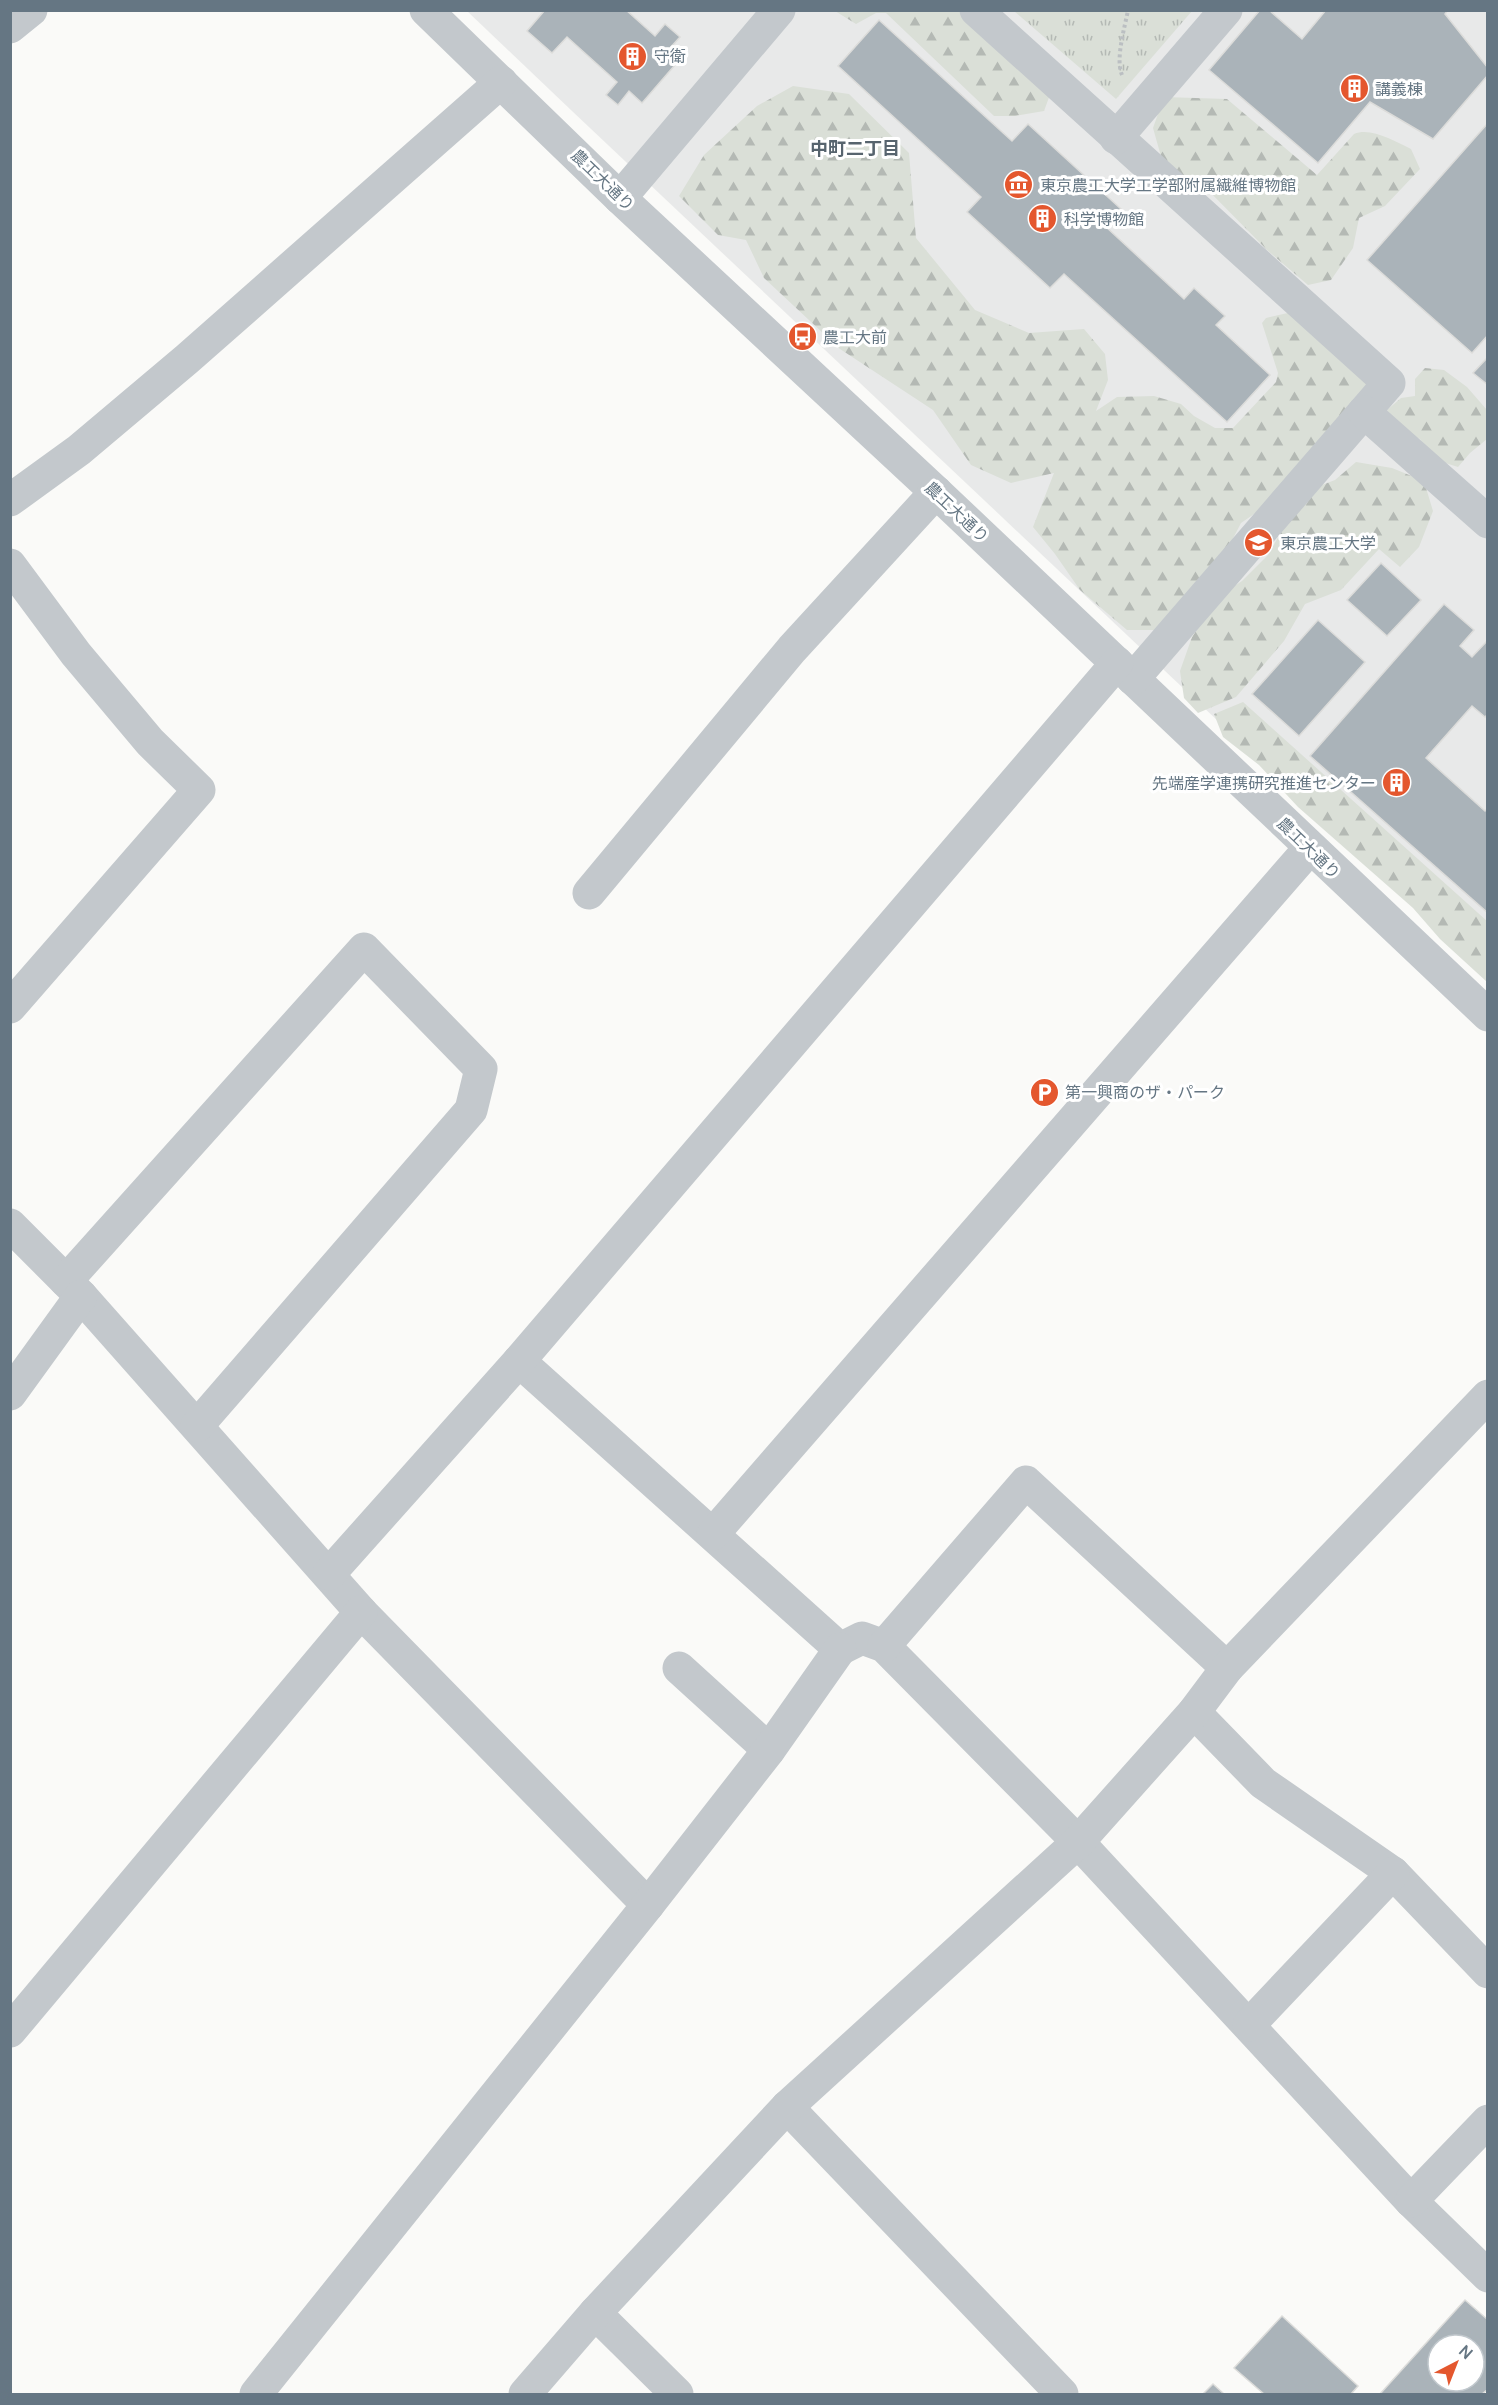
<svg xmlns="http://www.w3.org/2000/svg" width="1498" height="2405" font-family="Manrope,'Noto Sans JP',sans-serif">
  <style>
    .built { fill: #e8e9e9 }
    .grass { fill: url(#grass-tufts) }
    .forest { fill: url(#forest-firs) }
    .building { fill: #aab3b9; stroke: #dcdcda; stroke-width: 1.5; fill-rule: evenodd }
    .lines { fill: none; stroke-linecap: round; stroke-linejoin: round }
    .path { stroke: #bbbfc2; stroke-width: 4; stroke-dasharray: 3 3; stroke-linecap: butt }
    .minor { stroke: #c3c8cc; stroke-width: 33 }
    .labels { text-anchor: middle; stroke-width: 6; stroke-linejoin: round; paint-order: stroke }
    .poi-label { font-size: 16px; fill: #657683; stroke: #fff; text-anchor: start }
    .street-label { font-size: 16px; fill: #657683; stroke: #fff }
    .neighbourhood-label { font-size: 18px; font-weight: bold; fill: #57646e; stroke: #fff }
  </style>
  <defs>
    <pattern id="grass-tufts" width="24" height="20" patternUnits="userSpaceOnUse" patternTransform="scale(1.5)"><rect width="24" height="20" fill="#dadfd7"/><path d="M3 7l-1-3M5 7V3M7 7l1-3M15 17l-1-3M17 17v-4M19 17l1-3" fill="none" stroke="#b4b9b4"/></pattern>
    <pattern id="forest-firs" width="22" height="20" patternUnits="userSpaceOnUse" patternTransform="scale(1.5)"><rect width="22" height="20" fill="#dadfd7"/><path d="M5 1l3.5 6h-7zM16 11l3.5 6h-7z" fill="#b4b9b4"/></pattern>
  </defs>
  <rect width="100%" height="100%" fill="#fafaf8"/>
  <polygon class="built" points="467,11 1487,11 1487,975 572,111"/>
  <polygon class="grass" points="1014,11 1192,11 1116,99"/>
  <g class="forest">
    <polygon points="835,11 961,11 1051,92 1044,111 1015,116 994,116 886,13 876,13 856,24"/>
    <polygon points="793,86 849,94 909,153 916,238 975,310 1029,333 1084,329 1105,354 1108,380 1096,411 1117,397 1154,396 1181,404 1194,416 1215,428 1233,428 1276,382 1278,373 1262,323 1266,318 1292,312 1372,383 1270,503 1241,523 1225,554 1158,630 1127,630 1080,590 1055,554 1033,527 1054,473 1011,483 971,465 933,410 840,349 764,278 746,240 718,235 679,196 704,155 757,106"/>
    <path d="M1164,97L1227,99L1317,175L1354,134C1371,127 1394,141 1411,149L1420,169L1385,206L1359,218L1353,248L1331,280L1308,285L1267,250L1201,183L1164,167L1153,128Z"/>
    <polygon points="1425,368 1444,370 1467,387 1487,410 1487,439 1470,453 1458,467 1436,460 1420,439 1397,431 1387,410 1401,398 1415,396 1415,379"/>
    <polygon points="1356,462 1392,468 1424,481 1433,511 1419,547 1400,567 1379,549 1341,590 1305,604 1284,641 1236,697 1198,713 1184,698 1180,671 1192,637 1219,596 1242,581 1268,555 1296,506 1314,488 1335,480"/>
    <polygon points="1243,702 1487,921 1487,982 1440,939 1413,908 1298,807 1259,765 1223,737 1214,714"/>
  </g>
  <g class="building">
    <polygon points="545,10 626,10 655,36 665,24 680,37 670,48 681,58 642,103 629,91 618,105 606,95 617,82 567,37 552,53 527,31"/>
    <polygon points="1260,10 1269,10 1302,39 1326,10 1448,10 1445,14 1488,68 1488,75 1433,139 1370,102 1318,163 1209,70"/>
    <polygon points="879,20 1012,141 1028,124 1121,209 1105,226 1184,299 1194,288 1225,316 1216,325 1270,375 1227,422 1064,274 1050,288 967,212 981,197 838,66"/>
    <polygon points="1488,123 1488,335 1472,353 1367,260"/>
    <polygon points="1488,357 1488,385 1473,373"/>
    <polygon points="1381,563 1421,600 1387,636 1347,600"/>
    <polygon points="1444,604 1474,630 1460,646 1472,657 1488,640 1488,714 1485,717 1472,706 1426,758 1485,811 1488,808 1488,913 1310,756"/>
    <polygon points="1318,620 1365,662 1299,736 1252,694"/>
    <path d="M1465,2300L1488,2320V2389L1482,2394H1380ZM1438,2345H1474V2381H1438Z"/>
    <polygon points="1282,2316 1358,2386 1351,2394 1264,2394 1234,2368"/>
    <polygon points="1213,2384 1224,2394 1203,2394"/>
  </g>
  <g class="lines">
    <path class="path" d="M1122,75C1115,59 1125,27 1128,10"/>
    <g class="minor">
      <polyline points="426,10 620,198 936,492 1488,1015"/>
      <polyline points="976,10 1389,383 1133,679"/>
      <polyline points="10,27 31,10"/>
      <polyline points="1116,138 1226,10"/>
      <polyline points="620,198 779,10"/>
      <polyline points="1364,412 1488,522"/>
      <polyline points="10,500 79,450 187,359 501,82"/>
      <polyline points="10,565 76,654 150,742 199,790 10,1007"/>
      <polyline points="589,893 792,649 936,492"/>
      <polyline points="10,1225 81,1296 361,1612 648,1905"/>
      <polyline points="66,1281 364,949 481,1069 471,1110 197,1426"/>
      <polyline points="519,1361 840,1649 862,1638 884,1646 1078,1842 1411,2201 1488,2276"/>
      <polyline points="10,1394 81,1296"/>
      <polyline points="713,1534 1310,848"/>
      <polyline points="329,1574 519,1361 1117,663"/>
      <polyline points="884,1646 1026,1482 1227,1668"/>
      <polyline points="679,1668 769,1750"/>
      <polyline points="1194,1712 1263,1783 1393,1873 1488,1972"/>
      <polyline points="1249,2025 1393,1873"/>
      <polyline points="10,2031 361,1612"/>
      <polyline points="787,2107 1062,2394"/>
      <polyline points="1411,2201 1488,2121"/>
      <polyline points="595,2313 677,2394"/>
      <polyline points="256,2394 648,1905 769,1750 840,1649"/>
      <polyline points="525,2394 595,2313 787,2107 1078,1842 1194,1712 1227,1668 1488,1396"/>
    </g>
  </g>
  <defs>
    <symbol id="building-disc" viewBox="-11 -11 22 22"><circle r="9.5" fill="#e4572e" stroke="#fff"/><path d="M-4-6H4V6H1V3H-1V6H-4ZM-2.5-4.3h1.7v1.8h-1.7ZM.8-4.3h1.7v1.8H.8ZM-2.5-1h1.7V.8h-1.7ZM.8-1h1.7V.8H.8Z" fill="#fff"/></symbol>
    <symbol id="museum-disc" viewBox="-11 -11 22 22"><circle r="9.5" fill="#e4572e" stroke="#fff"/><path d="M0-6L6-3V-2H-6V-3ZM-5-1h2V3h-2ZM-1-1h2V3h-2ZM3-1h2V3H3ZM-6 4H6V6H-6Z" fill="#fff"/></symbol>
    <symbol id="bus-disc" viewBox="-11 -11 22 22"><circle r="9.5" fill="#e4572e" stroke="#fff"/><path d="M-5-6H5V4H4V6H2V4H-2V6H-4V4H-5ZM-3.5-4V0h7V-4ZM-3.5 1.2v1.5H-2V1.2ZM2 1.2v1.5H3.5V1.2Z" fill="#fff"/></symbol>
    <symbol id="university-disc" viewBox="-11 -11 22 22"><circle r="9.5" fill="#e4572e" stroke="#fff"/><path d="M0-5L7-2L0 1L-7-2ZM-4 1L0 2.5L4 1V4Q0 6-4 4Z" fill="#fff"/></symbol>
    <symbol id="parking-disc" viewBox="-11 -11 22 22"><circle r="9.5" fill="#e4572e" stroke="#fff"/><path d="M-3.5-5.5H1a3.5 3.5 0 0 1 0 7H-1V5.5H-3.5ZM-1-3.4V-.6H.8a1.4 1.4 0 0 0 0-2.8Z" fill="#fff"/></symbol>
  </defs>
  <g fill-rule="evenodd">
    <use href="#building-disc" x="616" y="40" width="33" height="33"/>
    <use href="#building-disc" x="1338" y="72" width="33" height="33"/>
    <use href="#museum-disc" x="1002" y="168" width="33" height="33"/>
    <use href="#building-disc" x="1026" y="202" width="33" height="33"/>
    <use href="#bus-disc" x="786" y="320" width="33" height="33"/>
    <use href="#university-disc" x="1242" y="526" width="33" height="33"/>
    <use href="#building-disc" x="1380" y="766" width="33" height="33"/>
    <use href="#parking-disc" x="1028" y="1076" width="33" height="33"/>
  </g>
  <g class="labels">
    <g class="poi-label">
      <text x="654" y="62">守衛</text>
      <text x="1375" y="95">講義棟</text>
      <text x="1040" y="191">東京農工大学工学部附属繊維博物館</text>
      <text x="1064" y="225">科学博物館</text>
      <text x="823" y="343">農工大前</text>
      <text x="1280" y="549">東京農工大学</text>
      <text x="1376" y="789" text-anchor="end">先端産学連携研究推進センター</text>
      <text x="1065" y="1098">第一興商のザ・パーク</text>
    </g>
    <g class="street-label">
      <text transform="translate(603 180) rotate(44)" y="6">農工大通り</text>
      <text transform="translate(957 512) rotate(43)" y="6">農工大通り</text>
      <text transform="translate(1309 848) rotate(44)" y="6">農工大通り</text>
    </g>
    <g class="neighbourhood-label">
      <text x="855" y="155">中町二丁目</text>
    </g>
  </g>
  <rect width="1498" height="2405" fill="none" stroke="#657683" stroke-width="24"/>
  <g transform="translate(1456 2363) rotate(42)"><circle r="28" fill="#ffffff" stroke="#c1c8cd" stroke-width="1.5"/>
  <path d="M0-4.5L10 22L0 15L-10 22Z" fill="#e4572e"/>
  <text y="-9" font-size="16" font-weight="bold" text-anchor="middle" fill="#657683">N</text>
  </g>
</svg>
